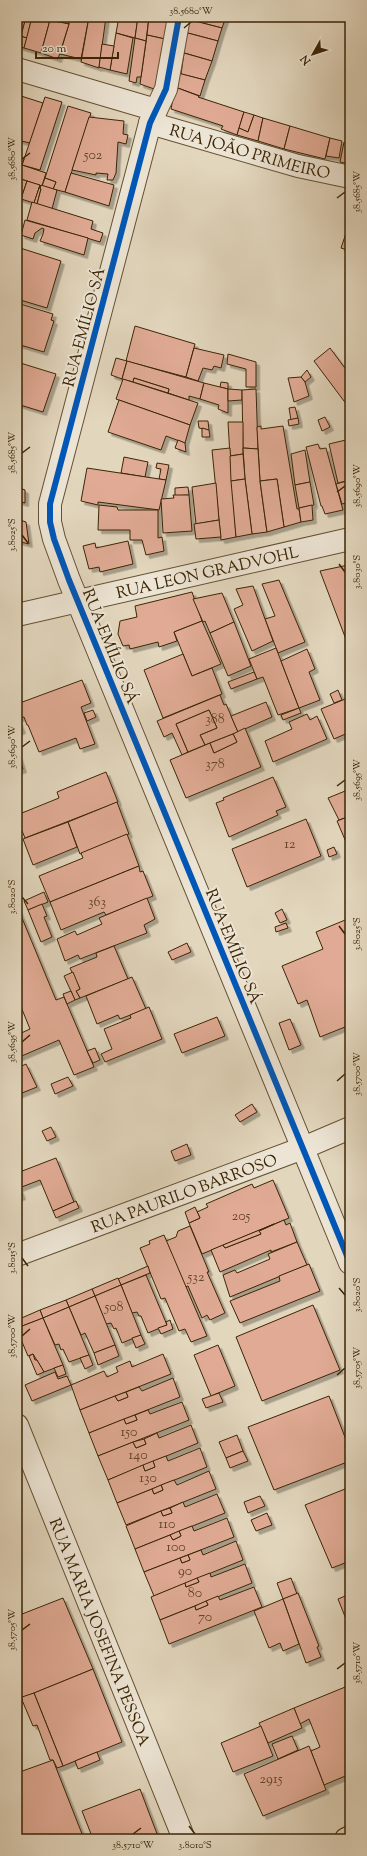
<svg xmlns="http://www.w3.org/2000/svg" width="367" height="1856" font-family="'Sorts Mill Goudy',serif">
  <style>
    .building { fill: #e0aa94; stroke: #3b2505; filter: url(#shadow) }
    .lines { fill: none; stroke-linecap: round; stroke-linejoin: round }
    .street-casing { stroke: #655133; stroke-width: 24 }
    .primary-casing { stroke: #3b2505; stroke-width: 24 }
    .street { stroke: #ece4d4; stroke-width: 22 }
    .primary { stroke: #e2d6bd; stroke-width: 22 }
    .cycleway-casing { stroke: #ece4d4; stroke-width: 8 }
    .cycleway { stroke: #0057b8; stroke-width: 6 }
    .ticks { fill: none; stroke: #3b2505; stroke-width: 1.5 }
    .labels { text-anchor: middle; stroke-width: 4; stroke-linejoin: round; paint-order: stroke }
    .number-label { font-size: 14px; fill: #644629 }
    .street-label { font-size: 16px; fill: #3b2505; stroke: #ece4d4 }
    .neatline { fill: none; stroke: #3b2505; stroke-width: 1.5 }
    .ticks-label { font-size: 10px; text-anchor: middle; fill: #3b2505 }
  </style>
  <defs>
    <filter id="shadow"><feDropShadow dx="3.5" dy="3.5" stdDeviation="0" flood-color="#0004"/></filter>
  </defs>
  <rect width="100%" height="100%" fill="#e2d6bd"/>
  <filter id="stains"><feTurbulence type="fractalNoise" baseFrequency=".005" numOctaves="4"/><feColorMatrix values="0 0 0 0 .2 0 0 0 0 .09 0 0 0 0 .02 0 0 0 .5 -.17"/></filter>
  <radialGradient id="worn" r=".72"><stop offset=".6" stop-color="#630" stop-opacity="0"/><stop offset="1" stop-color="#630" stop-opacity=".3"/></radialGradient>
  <g class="building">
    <polygon points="17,17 26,17 21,36 27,38 24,48 17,46"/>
    <polygon points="26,17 32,17 27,38 21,36"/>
    <polygon points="32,17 41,17 50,20 41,53 24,48"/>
    <polygon points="51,17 71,17 69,24 50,20"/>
    <polygon points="71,17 89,17 81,59 60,54"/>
    <polygon points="89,17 106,17 99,68 81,62"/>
    <polygon points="119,17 138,17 135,38 116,33"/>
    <polygon points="138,17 149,17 146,41 135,38"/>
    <polygon points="149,17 169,17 165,39 147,35"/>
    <polygon points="187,17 226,17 222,28 187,19"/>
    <polygon points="187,19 222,28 218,41 184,32"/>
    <polygon points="50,20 69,24 58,59 41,53"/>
    <polygon points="184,32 218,41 212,61 181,52"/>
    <polygon points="116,33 133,38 127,74 110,70"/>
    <polygon points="147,35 165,39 157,90 140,84"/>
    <polygon points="135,38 146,41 141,77 137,77 136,83 129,81"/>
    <polygon points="102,44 114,46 110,70 99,67"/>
    <polygon points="184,53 212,61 205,80 181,74"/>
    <polygon points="178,73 205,80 200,96 175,87"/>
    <polygon points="175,87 199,96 198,97 244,112 237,135 221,129 223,126 171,109"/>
    <polygon points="18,95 43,103 30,143 17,140"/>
    <polygon points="45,97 62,102 40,170 22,165"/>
    <polygon points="68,106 91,113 65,192 53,189 56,182 45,178"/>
    <polygon points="244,112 254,115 248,132 239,128"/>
    <polygon points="254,115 263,118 258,141 237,135 239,128 248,132"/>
    <polygon points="89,117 124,121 123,134 128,135 126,144 118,142 116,173 113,180 107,180 108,174 96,173 96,175 72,170"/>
    <polygon points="263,118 290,126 284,149 258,141"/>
    <polygon points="290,126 330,138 325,159 284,149"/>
    <polygon points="330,138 342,141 339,158 326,156"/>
    <polygon points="344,142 350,143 350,164 340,162"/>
    <polygon points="17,157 24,159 18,178 17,178"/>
    <polygon points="22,165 46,173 42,186 18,178"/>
    <polygon points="71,173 114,185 109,206 65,192"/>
    <polygon points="17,178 27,181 21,199 17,198"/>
    <polygon points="45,178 56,182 53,189 42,186"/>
    <polygon points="27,181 40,185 34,203 21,199"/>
    <polygon points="40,185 40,189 41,189 37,204 34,203"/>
    <polygon points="41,185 57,190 52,209 37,204 41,189 40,189"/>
    <polygon points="32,202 93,221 91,229 103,233 100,242 27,220"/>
    <polygon points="25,220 88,238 84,255 40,241 43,234 44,229 42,228 35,233 33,239 21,235"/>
    <polygon points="350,221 350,251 341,248"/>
    <polygon points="17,247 61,261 47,308 17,299"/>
    <polygon points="17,303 53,314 51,320 54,321 44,352 17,344"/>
    <polygon points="135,326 195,344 186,377 126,361"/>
    <polygon points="194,348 224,355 221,368 214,366 212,370 203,368 198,381 186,377"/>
    <polygon points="330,348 350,375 350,409 314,361"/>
    <polygon points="228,354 256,362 256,387 246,387 246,369 227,364"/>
    <polygon points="116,358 127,361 122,379 111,375"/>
    <polygon points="127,361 204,383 200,399 189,396 189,400 168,393 169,389 134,378 133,382 122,379"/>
    <polygon points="17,362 56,374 43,412 17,404"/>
    <polygon points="307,370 311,377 305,382 301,377"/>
    <polygon points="301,377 305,382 309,396 294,402 288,378"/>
    <polygon points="134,378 169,389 168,393 133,382"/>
    <polygon points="123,379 198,403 190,425 116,399"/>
    <polygon points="221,382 228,383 228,389 220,387"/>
    <polygon points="204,383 228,389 228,413 218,409 219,405 200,399"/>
    <polygon points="228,389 242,390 242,400 228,401"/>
    <polygon points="256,389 258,449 243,448 242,390"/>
    <polygon points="119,400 190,425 185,443 166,436 161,450 108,432"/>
    <polygon points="295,407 298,418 291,420 289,408"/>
    <polygon points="325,417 330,427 322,431 318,420"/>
    <polygon points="298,418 299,424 289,426 288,420"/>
    <polygon points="198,421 208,421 209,430 199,428"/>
    <polygon points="228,422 243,422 243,454 230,456"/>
    <polygon points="261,426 261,429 283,426 297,509 299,509 301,522 284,527 277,479 260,481 257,429 257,427"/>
    <polygon points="202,428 209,430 210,437 202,437"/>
    <polygon points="350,439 350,480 338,483 329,444"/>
    <polygon points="178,440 185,443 186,452 175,448"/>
    <polygon points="318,444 320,449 326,448 343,510 325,514 322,506 321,506 306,447"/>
    <polygon points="230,448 236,537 221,540 212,450"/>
    <polygon points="243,448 258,449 260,481 267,532 252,534 245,479"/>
    <polygon points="305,450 310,482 295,485 291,454"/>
    <polygon points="243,454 245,479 231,481 230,456"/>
    <polygon points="124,457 148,462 145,477 121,473"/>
    <polygon points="157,463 169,465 166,480 159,479 161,469 156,468"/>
    <polygon points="87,468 166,480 159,510 98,502 98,505 81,501"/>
    <polygon points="245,479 252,534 236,537 231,481"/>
    <polygon points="277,479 284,527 267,532 260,481"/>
    <polygon points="350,480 350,502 342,504 336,484"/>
    <polygon points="310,482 314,505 299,508 295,485"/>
    <polygon points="216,483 219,520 196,524 192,487"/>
    <polygon points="17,487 25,490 25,503 17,501"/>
    <polygon points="188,487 189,495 175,496 175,488"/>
    <polygon points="173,495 189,495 192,531 163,533 161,499 174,498"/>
    <polygon points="99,505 117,507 118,510 158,510 158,538 162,537 164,551 146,555 142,540 130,540 130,530 98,530"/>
    <polygon points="312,505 313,520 301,522 299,508"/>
    <polygon points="17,519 26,522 29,544 17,541"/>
    <polygon points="219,520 221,537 196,539 194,524"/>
    <polygon points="128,541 133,564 100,572 99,567 89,569 83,546 95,543 96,548"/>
    <polygon points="348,565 350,571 350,650 320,571"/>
    <polygon points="279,580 305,642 278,653 265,619 275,616 262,584"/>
    <polygon points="253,586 273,641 252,651 234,609 243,605 236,589"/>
    <polygon points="192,592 202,621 174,632 177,641 159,647 158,642 130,649 129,645 123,646 118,634 120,621 137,617 135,606"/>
    <polygon points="222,593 234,622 210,633 205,621 203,622 193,599"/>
    <polygon points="202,621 221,664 192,676 174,632"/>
    <polygon points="234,622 251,666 228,676 210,633"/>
    <polygon points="276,648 299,708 278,715 263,677 257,679 249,659"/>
    <polygon points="307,649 315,669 309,672 320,700 299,708 281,661"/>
    <polygon points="183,654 192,676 212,668 222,694 163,718 144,670"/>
    <polygon points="254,672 257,679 231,689 228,682"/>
    <polygon points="82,680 91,703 81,707 95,744 80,749 76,738 39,752 28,725 27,725 24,717 19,718 17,712 17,704"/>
    <polygon points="338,690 342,700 334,703 330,694"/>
    <polygon points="220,695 224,705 226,704 238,732 205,745 200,735 217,728 209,710 176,724 188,752 182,755 172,733 164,737 157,721"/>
    <polygon points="350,697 350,732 334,739 321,709"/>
    <polygon points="266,702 272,717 238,732 231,716"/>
    <polygon points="299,708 301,713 283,720 281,715"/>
    <polygon points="93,710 96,717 87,721 84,713"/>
    <polygon points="209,710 217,728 200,735 205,745 188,752 176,724"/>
    <polygon points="307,714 310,720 317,716 327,739 273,762 265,741 292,729 289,722"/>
    <polygon points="17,717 22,730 17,732"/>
    <polygon points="245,728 261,767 186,798 170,760 210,743 214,753 237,742 233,734"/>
    <polygon points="233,734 237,742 214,753 210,743"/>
    <polygon points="17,751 23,769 17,771"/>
    <polygon points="106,772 118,802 25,838 17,819 17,815 59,798 57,792"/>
    <polygon points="273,777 286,807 276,811 278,815 229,837 216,803 224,800 223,798"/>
    <polygon points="350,789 350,816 339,820 328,798"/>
    <polygon points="117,802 129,834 80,854 68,822"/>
    <polygon points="350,816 350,848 349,849 337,821"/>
    <polygon points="306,819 321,856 247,887 232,849"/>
    <polygon points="68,822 77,847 33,865 23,839"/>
    <polygon points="127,834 139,866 50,902 39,876 83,858 81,853"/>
    <polygon points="334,847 337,854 329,857 327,850"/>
    <polygon points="139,866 140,872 143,871 153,896 106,915 104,912 61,930 50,902"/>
    <polygon points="44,892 48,902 28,910 24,901"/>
    <polygon points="147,898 155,919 144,925 147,933 80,959 78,955 65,961 57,939 75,931 77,935 102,924 99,918"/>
    <polygon points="42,904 47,916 44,917 52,937 41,942 28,910"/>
    <polygon points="17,906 56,1000 64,997 94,1067 74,1075 59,1040 17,1058 17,1035 30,1029 17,997"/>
    <polygon points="282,909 287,920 280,923 275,913"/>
    <polygon points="350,918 350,1025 320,1037 307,1000 298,1004 282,966 323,949 316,932"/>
    <polygon points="286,923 288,928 276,932 275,927"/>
    <polygon points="187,943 191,952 172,960 168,952"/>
    <polygon points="114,946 128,979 80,998 76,991 80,989 70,968 97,957 96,953"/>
    <polygon points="73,972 80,989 76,991 80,998 75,1000 64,976"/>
    <polygon points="132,977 146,1009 120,1019 118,1015 97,1024 86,996"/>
    <polygon points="71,991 75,1000 67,1004 63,994"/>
    <polygon points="149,1007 162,1039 105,1062 101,1054 112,1049 104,1029 131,1018 130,1015"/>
    <polygon points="217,1017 225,1036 182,1053 174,1034"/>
    <polygon points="290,1019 301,1045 289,1050 279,1023"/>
    <polygon points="95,1048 100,1060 93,1063 87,1051"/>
    <polygon points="26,1064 37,1087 17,1095 17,1068"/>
    <polygon points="68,1077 73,1086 55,1094 51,1084"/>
    <polygon points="252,1104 257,1112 240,1122 235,1115"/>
    <polygon points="51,1127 56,1137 47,1141 42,1131"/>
    <polygon points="187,1144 191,1155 175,1161 171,1151"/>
    <polygon points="56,1158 74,1202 53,1211 40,1180 19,1188 22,1196 17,1198 17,1173"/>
    <polygon points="273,1180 289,1218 202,1254 189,1223 200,1218 197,1212 208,1207 206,1204 252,1184 254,1188"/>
    <polygon points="76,1201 79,1208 56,1218 53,1211"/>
    <polygon points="195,1207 200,1218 189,1223 185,1212"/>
    <polygon points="284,1220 286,1225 290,1223 297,1242 271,1252 271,1250 220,1272 211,1250 223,1245 225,1248 261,1234 259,1231"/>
    <polygon points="274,1224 259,1231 261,1234 225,1248 223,1245"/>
    <polygon points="190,1226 209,1272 207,1272 225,1313 210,1320 207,1315 202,1318 188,1286 185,1287 166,1241 176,1237 178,1231"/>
    <polygon points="164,1235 207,1336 191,1342 185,1329 179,1331 165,1298 161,1299 140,1248 150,1244 149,1241"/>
    <polygon points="297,1242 307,1265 230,1297 223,1275 235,1270 237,1273 270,1259 268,1254"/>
    <polygon points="309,1264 320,1291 240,1323 230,1301 280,1281 279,1276"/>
    <polygon points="148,1266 150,1273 121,1285 118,1279"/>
    <polygon points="146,1275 167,1325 148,1333 141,1316 139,1316 137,1312 132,1313 121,1285"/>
    <polygon points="118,1278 121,1285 95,1296 92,1289"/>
    <polygon points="121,1285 141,1335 122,1343 116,1328 114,1329 111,1323 106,1324 95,1296"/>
    <polygon points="92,1289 95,1296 69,1307 66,1300"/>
    <polygon points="95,1296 115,1345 94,1353 85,1333 81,1335 69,1307"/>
    <polygon points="66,1300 69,1307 43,1318 40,1310"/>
    <polygon points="313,1305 340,1370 262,1401 236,1337"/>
    <polygon points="69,1307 89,1355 69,1362 63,1349 61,1350 59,1344 55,1345 43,1318"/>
    <polygon points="40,1310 43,1318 17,1328 17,1320"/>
    <polygon points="43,1318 63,1365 44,1372 33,1354 28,1356 17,1330 17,1328"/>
    <polygon points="170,1320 173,1329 161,1334 158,1328 167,1325 166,1322"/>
    <polygon points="141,1335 145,1344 136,1348 132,1338"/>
    <polygon points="115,1345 119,1356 98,1365 94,1353"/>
    <polygon points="218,1345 235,1386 211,1396 194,1355"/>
    <polygon points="33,1354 35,1360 37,1360 44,1372 37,1375 29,1356"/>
    <polygon points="163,1354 171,1374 80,1410 71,1385 104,1371 107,1377 118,1372 116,1367 130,1361 132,1367"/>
    <polygon points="89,1355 93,1365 85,1369 80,1358"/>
    <polygon points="63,1365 66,1374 58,1377 54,1368"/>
    <polygon points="55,1372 58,1379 67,1376 71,1385 32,1401 25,1385"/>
    <polygon points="173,1378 180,1397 89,1433 80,1410 115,1396 118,1401 128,1397 126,1392 139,1387 142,1391"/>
    <polygon points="126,1392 128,1397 118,1401 115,1396"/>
    <polygon points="219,1393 223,1402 206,1408 202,1399"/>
    <polygon points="329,1396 350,1450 350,1461 274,1490 248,1427"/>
    <polygon points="182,1402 189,1420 98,1456 89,1433 124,1419 126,1424 137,1420 135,1415 148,1410 150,1414"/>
    <polygon points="135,1415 137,1420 126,1424 124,1419"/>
    <polygon points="191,1425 198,1443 108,1480 98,1456 133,1442 136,1448 146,1444 144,1439 157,1433 159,1438"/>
    <polygon points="237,1435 243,1451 226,1458 219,1442"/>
    <polygon points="144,1439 146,1444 136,1448 133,1442"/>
    <polygon points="200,1448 207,1467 117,1503 108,1480 143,1465 145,1471 155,1467 153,1461 166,1456 168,1461"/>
    <polygon points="243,1451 248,1461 230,1468 226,1458"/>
    <polygon points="153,1461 155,1467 145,1471 143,1465"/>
    <polygon points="209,1471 216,1489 126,1525 117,1503 152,1489 154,1494 163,1490 161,1485 174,1480 177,1485"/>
    <polygon points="161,1485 163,1490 154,1494 152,1489"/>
    <polygon points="350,1487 350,1561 332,1568 305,1505"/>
    <polygon points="217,1494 225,1513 135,1549 126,1526 161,1511 163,1516 172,1513 170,1508 183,1502 185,1507"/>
    <polygon points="260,1496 265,1506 248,1513 244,1502"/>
    <polygon points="170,1508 172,1513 163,1516 161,1511"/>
    <polygon points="267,1513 272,1525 256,1531 251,1520"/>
    <polygon points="227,1518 234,1537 144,1572 135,1549 170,1535 173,1540 181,1536 179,1531 192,1526 194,1531"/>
    <polygon points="179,1531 181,1536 173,1540 170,1535"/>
    <polygon points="236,1541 243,1560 154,1596 144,1572 180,1558 182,1563 190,1560 188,1555 201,1550 203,1555"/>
    <polygon points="188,1555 190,1560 182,1563 180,1558"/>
    <polygon points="245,1564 252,1583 160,1620 151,1597 185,1583 186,1587 199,1582 197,1578 210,1573 211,1577"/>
    <polygon points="197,1578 199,1582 186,1587 185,1583"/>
    <polygon points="291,1578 297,1594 283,1599 277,1583"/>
    <polygon points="254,1587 262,1607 169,1644 160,1620 195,1606 196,1610 208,1605 206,1601 218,1596 220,1600"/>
    <polygon points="298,1593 319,1646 317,1647 321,1657 306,1663 283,1599"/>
    <polygon points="350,1594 350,1629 338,1599"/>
    <polygon points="63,1598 93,1669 17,1700 17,1616"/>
    <polygon points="283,1599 299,1644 283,1651 280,1643 269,1648 254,1611"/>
    <polygon points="206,1601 208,1605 196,1610 195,1606"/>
    <polygon points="93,1669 122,1742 63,1766 34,1693"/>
    <polygon points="350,1685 350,1774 324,1785 311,1751 320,1747 309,1719 300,1724 294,1708"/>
    <polygon points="34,1693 63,1766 57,1768 53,1760 50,1760 37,1725 33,1726 22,1700 22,1697"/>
    <polygon points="294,1708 302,1728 268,1743 259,1723"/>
    <polygon points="261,1726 273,1756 233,1772 221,1743"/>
    <polygon points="292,1736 298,1750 278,1759 272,1744"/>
    <polygon points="309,1746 326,1790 263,1816 244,1774"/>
    <polygon points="97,1752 100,1760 78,1769 75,1761"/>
    <polygon points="53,1760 84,1839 17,1839 17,1773"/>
    <polygon points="140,1789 159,1839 93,1839 82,1811"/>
  </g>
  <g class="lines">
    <defs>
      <g id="street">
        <polyline points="179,17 166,89 150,123 50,504 50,522 54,539 69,580 350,1263"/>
        <polyline points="17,69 156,110"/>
        <path id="s1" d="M150,123L298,166L350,177"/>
        <path id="s2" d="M17,615L350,539"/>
        <path id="s3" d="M17,1255L303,1148L350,1128"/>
        <path id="s4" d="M17,1425L184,1839"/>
      </g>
      <polyline id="primary" points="346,1839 350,1837"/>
    </defs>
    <use href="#street" class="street-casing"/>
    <use href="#primary" class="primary-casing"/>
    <use href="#street" class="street"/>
    <use href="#primary" class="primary"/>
    <defs>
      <polyline id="cycleway" points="179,17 166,89 150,123 50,504 50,522 54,539 69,580 350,1263"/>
    </defs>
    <use href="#cycleway" class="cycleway-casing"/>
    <use href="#cycleway" class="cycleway"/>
  </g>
  <path class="ticks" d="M184,28L191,22M22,159L30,153M337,198L345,192M22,453L30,447M337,492L345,486M22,535L28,543M339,564L345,572M22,747L30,741M337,786L345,780M22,897L28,904M339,926L345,934M22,1042L30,1035M337,1081L345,1074M22,1258L28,1266M339,1288L345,1295M22,1336L30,1329M337,1375L345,1368M22,1630L30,1624M337,1669L345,1663M189,1826L195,1834M133,1834L141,1828"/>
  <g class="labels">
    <g class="number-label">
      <text x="93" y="159">502</text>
      <text x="215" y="723">388</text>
      <text x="215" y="768">378</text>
      <text x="290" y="848">12</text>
      <text x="97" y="906">363</text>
      <text x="241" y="1220">205</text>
      <text x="196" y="1281">532</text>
      <text x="114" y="1311">508</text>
      <text x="129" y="1436">150</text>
      <text x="138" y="1459">140</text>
      <text x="148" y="1482">130</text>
      <text x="167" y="1528">110</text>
      <text x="176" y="1551">100</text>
      <text x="185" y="1575">90</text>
      <text x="195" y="1597">80</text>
      <text x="205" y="1621">70</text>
      <text x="271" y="1783">2915</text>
    </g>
    <g class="street-label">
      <text dy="6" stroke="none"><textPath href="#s1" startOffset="104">RUA JOÃO PRIMEIRO</textPath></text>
      <text transform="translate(83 327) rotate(-75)" y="6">RUA EMÍLIO SÁ</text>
      <text dy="6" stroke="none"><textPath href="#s2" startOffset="195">RUA LEON GRADVOHL</textPath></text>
      <text transform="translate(111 646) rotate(68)" y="6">RUA EMÍLIO SÁ</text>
      <text transform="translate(234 946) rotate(68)" y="6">RUA EMÍLIO SÁ</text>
      <text dy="6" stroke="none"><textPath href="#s3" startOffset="178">RUA PAURILO BARROSO</textPath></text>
      <text dy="6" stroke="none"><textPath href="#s4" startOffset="223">RUA MARIA JOSEFINA PESSOA</textPath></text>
    </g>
  </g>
  <rect width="367" height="1856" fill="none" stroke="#e2d6bd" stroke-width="44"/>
  <g transform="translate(313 54) rotate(231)" stroke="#ece4d4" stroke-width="3" paint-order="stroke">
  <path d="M0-3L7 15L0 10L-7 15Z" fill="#3b2505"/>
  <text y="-6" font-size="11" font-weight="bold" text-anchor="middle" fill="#3b2505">N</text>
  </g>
  <path d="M36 52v6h82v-6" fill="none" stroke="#3b2505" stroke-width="2"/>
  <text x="42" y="52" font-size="12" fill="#3b2505" stroke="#ece4d4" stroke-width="3" paint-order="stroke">20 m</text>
  <rect x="22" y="22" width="323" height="1812" class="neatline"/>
  <g class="ticks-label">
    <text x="191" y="14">38.5680°W</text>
    <text transform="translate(11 159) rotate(-90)" y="4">38.5680°W</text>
    <text transform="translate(356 192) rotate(-90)" y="4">38.5685°W</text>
    <text transform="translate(11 453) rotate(-90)" y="4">38.5685°W</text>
    <text transform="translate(356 486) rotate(-90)" y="4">38.5690°W</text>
    <text transform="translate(11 535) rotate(-90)" y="4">3.8025°S</text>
    <text transform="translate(356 572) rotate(-90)" y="4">3.8030°S</text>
    <text transform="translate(11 747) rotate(-90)" y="4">38.5690°W</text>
    <text transform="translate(356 780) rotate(-90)" y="4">38.5695°W</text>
    <text transform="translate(11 897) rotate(-90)" y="4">3.8020°S</text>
    <text transform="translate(356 934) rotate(-90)" y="4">3.8025°S</text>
    <text transform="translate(11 1042) rotate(-90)" y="4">38.5695°W</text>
    <text transform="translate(356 1074) rotate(-90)" y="4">38.5700°W</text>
    <text transform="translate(11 1258) rotate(-90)" y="4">3.8015°S</text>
    <text transform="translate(356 1295) rotate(-90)" y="4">3.8020°S</text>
    <text transform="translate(11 1336) rotate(-90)" y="4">38.5700°W</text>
    <text transform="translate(356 1368) rotate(-90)" y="4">38.5705°W</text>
    <text transform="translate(11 1630) rotate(-90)" y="4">38.5705°W</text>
    <text transform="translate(356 1663) rotate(-90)" y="4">38.5710°W</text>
    <text x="133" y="1848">38.5710°W</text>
    <text x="195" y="1848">3.8010°S</text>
  </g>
  <rect width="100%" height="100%" filter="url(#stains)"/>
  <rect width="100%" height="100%" fill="url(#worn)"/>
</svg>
